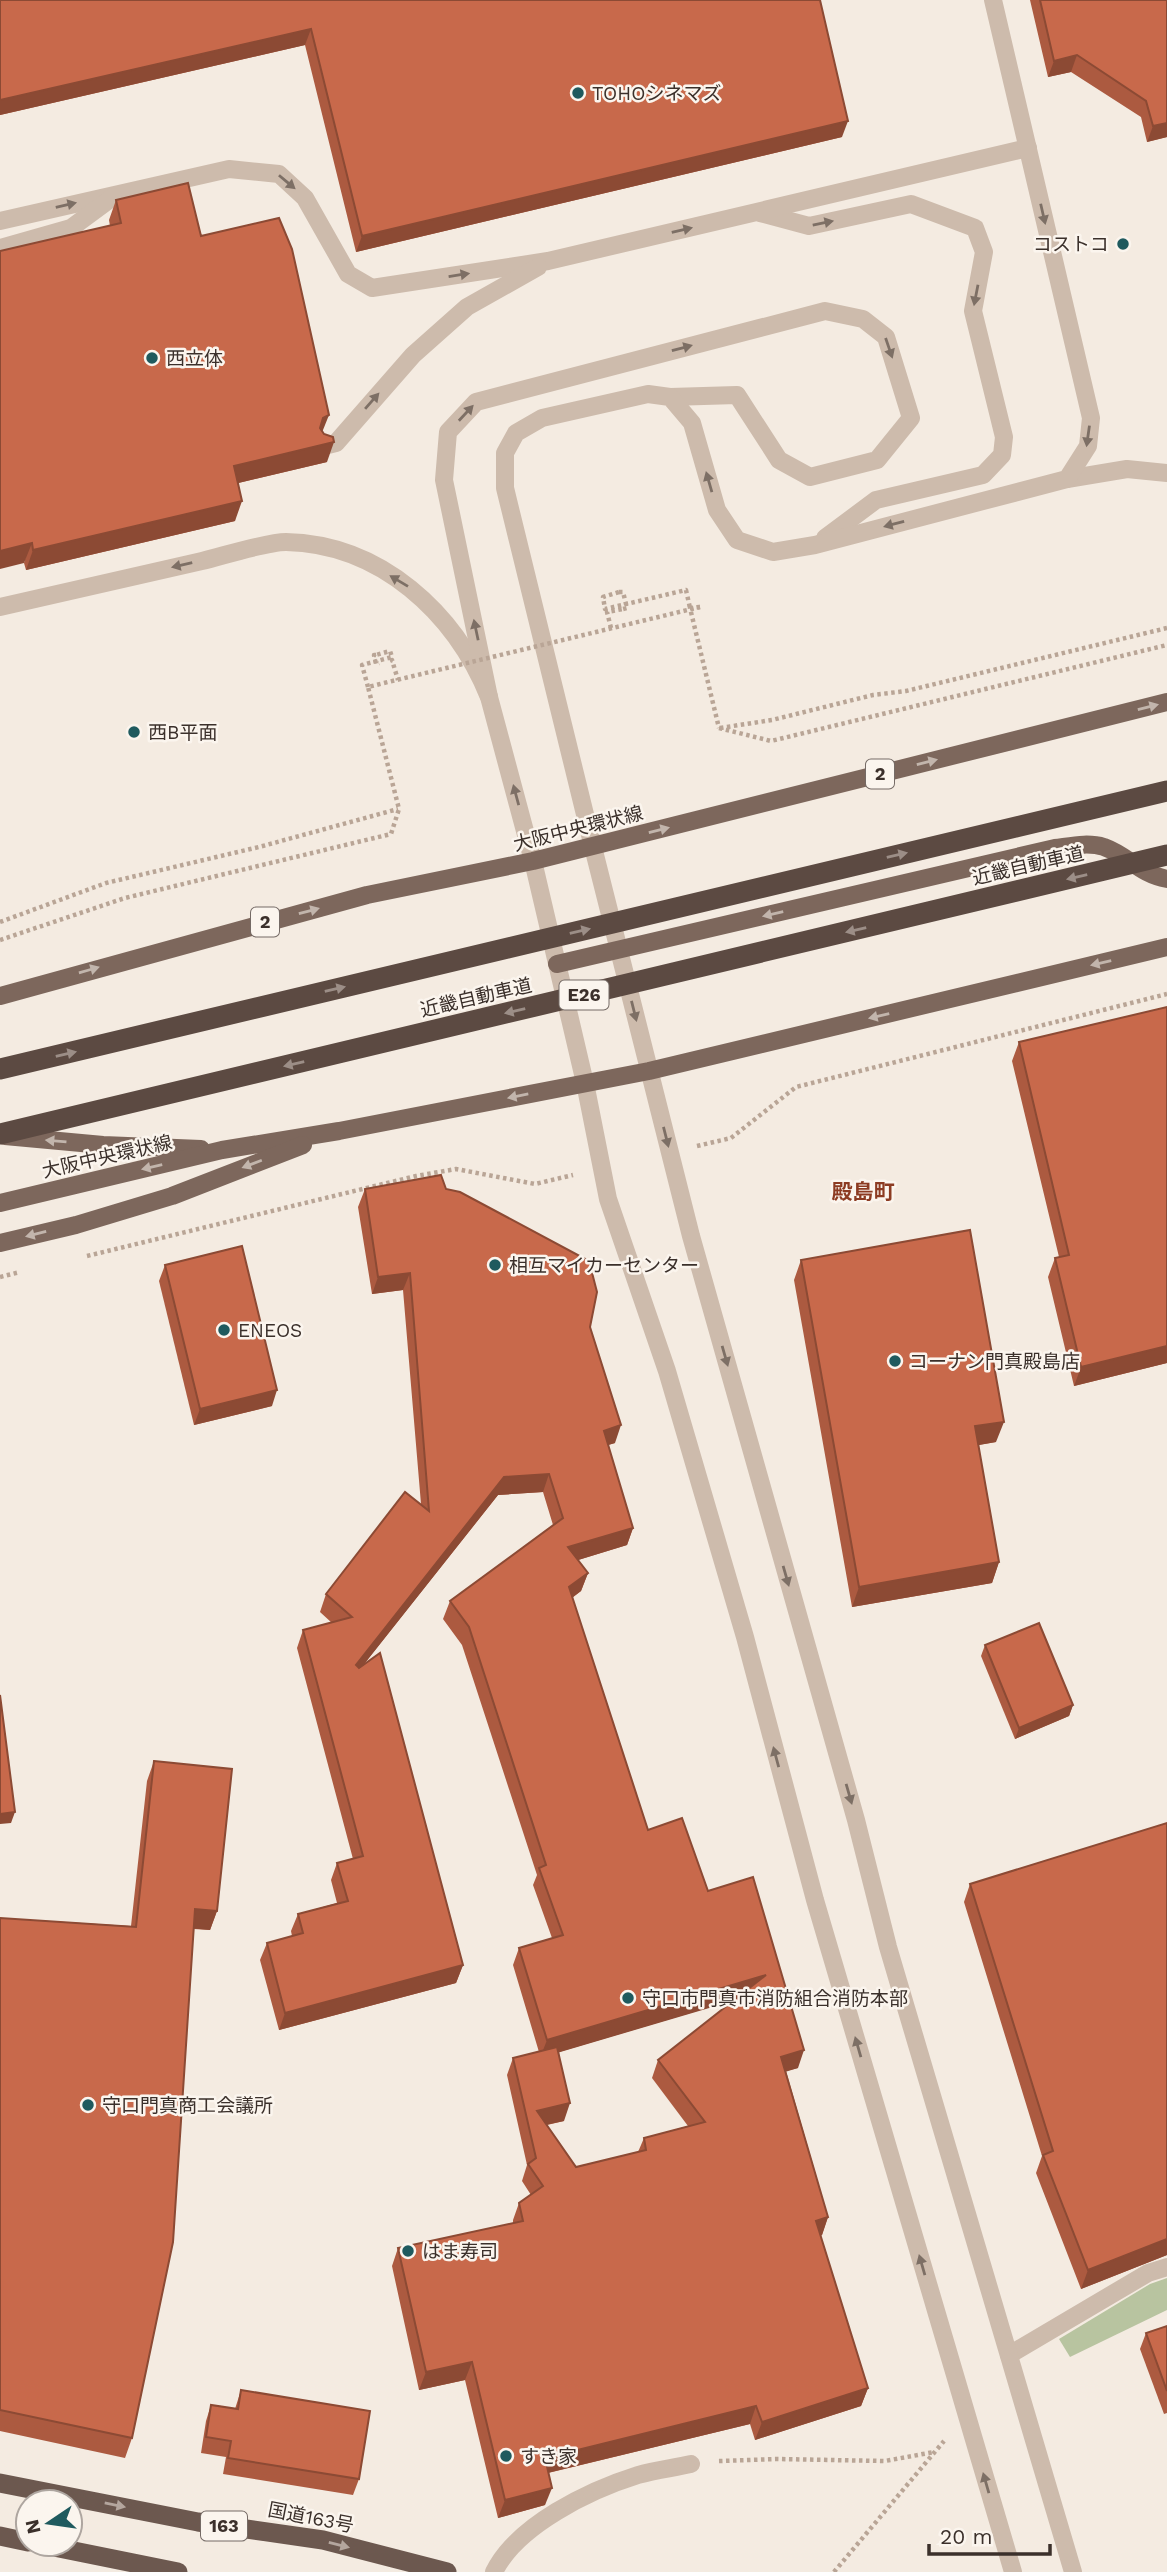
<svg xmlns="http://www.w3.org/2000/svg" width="1167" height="2572" font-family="'Work Sans','Noto Sans JP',sans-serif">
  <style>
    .green { fill: #b8c4a0 }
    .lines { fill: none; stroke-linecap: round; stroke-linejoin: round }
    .path { stroke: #b9a596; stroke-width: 4.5; stroke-dasharray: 3.5 3.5; stroke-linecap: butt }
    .service { stroke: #cdbbac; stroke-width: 18 }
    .minor { stroke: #cdbbac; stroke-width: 18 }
    .tertiary { stroke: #cdbbac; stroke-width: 18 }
    .primary { stroke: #7d675c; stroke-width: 18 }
    .trunk { stroke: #6c584f; stroke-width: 19 }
    .path-bridge { stroke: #b9a596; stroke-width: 4.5; stroke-dasharray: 3.5 3.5; stroke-linecap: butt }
    .motorway-bridge { stroke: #5c4a42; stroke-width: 21 }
    .wall { fill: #ac5a40; fill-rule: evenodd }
    .shaded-wall { fill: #8c4a34 }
    .building { fill: #c8694b; stroke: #8c4a34; stroke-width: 2 }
    .oneway { fill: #7d6f65 }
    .oneway2 { fill: #c2b5ac }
    .oneway3 { fill: #9c8e87 }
    .oneway4 { fill: #b4a69e }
    .poi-dot { fill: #1f5a5e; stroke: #fbf5ee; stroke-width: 2.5 }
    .labels { text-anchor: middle; stroke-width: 5; stroke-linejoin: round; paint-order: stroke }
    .shield { fill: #fbf5ee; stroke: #756b66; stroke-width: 2 }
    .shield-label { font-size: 18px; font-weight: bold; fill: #3b302b }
    .poi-label { font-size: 19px; fill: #3b302b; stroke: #fbf5ee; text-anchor: start }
    .street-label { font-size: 19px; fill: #3b302b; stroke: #fbf5ee }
    .neighbourhood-label { font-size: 21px; font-weight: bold; fill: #8c3b22; stroke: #fbf5ee }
  </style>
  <rect width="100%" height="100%" fill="#f4ebe1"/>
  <polygon class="green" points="1167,2278 1167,2310 1070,2357 1059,2339 1150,2284"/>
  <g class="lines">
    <g class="path">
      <polyline points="619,592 603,597 605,609 686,590 690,608"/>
      <polyline points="700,607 690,608 719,728"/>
      <polyline points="611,628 607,612 623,609"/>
      <polyline points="390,661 392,660 398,680"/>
      <polyline points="368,687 362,665 392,657 390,651 376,655"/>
      <polyline points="719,728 771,741 1167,645"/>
      <polyline points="720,728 772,720 873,695 906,691 1167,628"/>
      <polyline points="0,922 106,883 259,847 398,809"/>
      <polyline points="0,940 125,898 391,834 399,809 368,687 384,683"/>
      <polyline points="697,1146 731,1138 796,1087 1167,994"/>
      <polyline points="87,1256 416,1176 456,1169 535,1184 573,1175"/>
      <polyline points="0,1277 20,1272"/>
      <polyline points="719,2461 777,2459 885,2461 934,2452"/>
      <polyline points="834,2572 944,2441"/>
    </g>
    <g class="service">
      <polyline points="760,213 809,226 911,204 975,228 984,252 973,311 1004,437 1002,455 983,475 876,500 825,538"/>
      <polyline points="0,221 229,169 279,174 305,198 348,274 372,288 548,261 1028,148"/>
      <polyline points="0,248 71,228 113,197"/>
      <polyline points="324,446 336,443 413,355 467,307 538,267"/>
      <polyline points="1067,479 1127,469 1167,473"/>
      <path d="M0,607C67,592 135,576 202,561C223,556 266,542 286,542C381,544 455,613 489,697L533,861"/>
      <polyline points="489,697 444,480 448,432 476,402 825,311 863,319 886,337 911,418 877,460 810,477 779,460 737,395 670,397"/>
      <polyline points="593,847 505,488 505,453 516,433 542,418 648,394 670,397 692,423 717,510 737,540 773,552 815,545 1067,479 1088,446 1091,418 993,0"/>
      <polyline points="1009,2355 1148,2273 1167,2267"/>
    </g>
    <path class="minor" d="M494,2572C517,2525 590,2490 638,2475C655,2470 673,2468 691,2464"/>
    <g class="tertiary">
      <polyline points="593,847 691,1236 856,1820 888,1947 1073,2572"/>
      <polyline points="533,861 585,1083 608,1199 667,1371 745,1637 815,1900 1013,2572"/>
    </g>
    <g class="primary">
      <path d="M557,964L1055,848C1071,846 1088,842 1104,847C1129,856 1139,874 1167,879"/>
      <polyline points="0,996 367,895 533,861 1167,702"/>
      <polyline points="5,1136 103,1145 201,1149"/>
      <polyline points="0,1203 222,1150 339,1131 649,1071 1167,947"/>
      <polyline points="0,1243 76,1225 172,1196 303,1145"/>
    </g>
    <g class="trunk">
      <polyline points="0,2483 198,2522 323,2540 447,2572"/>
      <polyline points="0,2536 28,2542"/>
      <polyline points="39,2544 178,2572"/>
    </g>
    <g class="path-bridge">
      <polyline points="619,592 623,592 627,608 623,609"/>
      <polyline points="376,655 374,655 376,664 379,663"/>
      <polyline points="384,683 700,607"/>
    </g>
    <g class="motorway-bridge">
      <polyline points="0,1069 1167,791"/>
      <polyline points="0,1134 1167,855"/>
    </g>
  </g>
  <g class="wall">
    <polygon points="0,0 820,0 842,137 356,252 305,45 0,115"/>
    <polygon points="1030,0 1167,0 1167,137 1147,142 1141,117 1071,72 1048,77"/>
    <polygon points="116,200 201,236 322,432 327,462 238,483 235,521 26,570 24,563 110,226 109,220"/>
    <polygon points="1167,1007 1167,1363 1074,1386 1048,1277 1055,1258 1059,1257 1012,1061 1019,1042"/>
    <path d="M365,1189H446L590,1327L615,1443L608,1445L633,1528L627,1545L578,1560L588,1573L581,1591L572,1598L648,1830L708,1891L798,2068L786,2071L828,2217L822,2235L820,2236L868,2388L861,2406L755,2440L750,2424L548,2473L545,2505L498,2518L465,2380L419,2390L392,2266L398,2248L513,2223V2220L519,2203L531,2195L522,2181L527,2165L507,2075L513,2058L539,2052L513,1965L519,1948L552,1938L533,1885L537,1875L462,1645L443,1619L450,1601L553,1525L543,1492L498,1495L364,1664L463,1965L456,1983L279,2030L260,1960L267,1943L292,1936L291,1931L298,1914L337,1903L331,1880L337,1863L353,1859L297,1648L303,1630L332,1623L320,1612L326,1594L421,1504L403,1290L372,1294L358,1207ZM734,2000L658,2060L652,2078L688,2126L644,2138L638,2152L576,2167L547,2125L564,2121L559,2052Z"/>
    <polygon points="801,1260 996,1442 978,1445 999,1562 992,1583 852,1607 794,1280"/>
    <polygon points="165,1265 272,1406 194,1425 159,1281"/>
    <polygon points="985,1645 1073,1705 1069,1716 1015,1739 981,1656"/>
    <polygon points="154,1761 217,1911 210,1930 194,1929 132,2438 125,2458 0,2431 0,1918 131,1926 147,1781"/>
    <polygon points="1167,1823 1167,2255 1081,2289 1036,2173 1042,2156 964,1902 970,1884"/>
    <polygon points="1167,2326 1167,2413 1164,2414 1140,2349 1146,2333"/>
    <polygon points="241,2390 359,2479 353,2495 223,2474 226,2457 201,2453 206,2421 211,2405 235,2409"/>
  </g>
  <g class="shaded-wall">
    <polygon points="311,29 305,45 0,115 0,100"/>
    <polygon points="1077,55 1071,72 1048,77 1054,61"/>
    <polygon points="848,121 842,137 356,252 362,236"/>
    <polygon points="1167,123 1167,137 1147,142 1153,126"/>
    <polygon points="329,415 321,435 316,438 323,418"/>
    <polygon points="334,442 327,462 226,486 234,466"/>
    <polygon points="242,501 235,521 26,570 33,550"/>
    <polygon points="32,543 24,563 0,569 0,551"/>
    <polygon points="410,1273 403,1290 372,1294 378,1277"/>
    <polygon points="1167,1346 1167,1363 1074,1386 1081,1367"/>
    <polygon points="277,1390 272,1406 194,1425 200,1409"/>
    <polygon points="1004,1422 996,1442 968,1447 975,1426"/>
    <polygon points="621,1425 615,1443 598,1448 604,1431"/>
    <polygon points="549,1474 543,1492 498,1495 350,1682 356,1665 504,1477"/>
    <polygon points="633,1528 627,1545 562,1565 568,1547"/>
    <polygon points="999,1562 992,1583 852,1607 859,1587"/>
    <polygon points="588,1573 581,1591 562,1605 569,1587"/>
    <polygon points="1073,1705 1069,1716 1015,1739 1019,1728"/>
    <polygon points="15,1812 11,1823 0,1824 0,1814"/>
    <polygon points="195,1909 217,1911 210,1930 188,1928"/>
    <polygon points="463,1965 456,1983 279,2030 285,2013"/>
    <polygon points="766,1975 760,1993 540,2058 547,2040"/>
    <polygon points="804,2050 798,2068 775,2075 781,2057"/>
    <polygon points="570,2103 564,2121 531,2128 537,2111"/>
    <polygon points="828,2217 822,2235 809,2239 816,2221"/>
    <polygon points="1167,2239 1167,2255 1081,2289 1088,2270"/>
    <polygon points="472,2362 465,2380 419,2390 426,2372"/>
    <polygon points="868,2388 861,2406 755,2440 762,2422"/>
    <polygon points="756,2406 750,2424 539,2475 545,2458"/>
    <polygon points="552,2488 545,2505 498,2518 505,2500"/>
  </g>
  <g class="building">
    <polygon points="0,0 820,0 848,121 362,236 311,29 0,100"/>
    <polygon points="1040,0 1167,0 1167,123 1153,126 1146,101 1077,55 1054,61"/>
    <polygon points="188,183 201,236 279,218 292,249 329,415 323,418 320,428 324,434 333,437 334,442 234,466 242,501 33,550 32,543 0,551 0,251 121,223 116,200"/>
    <polygon points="1167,1007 1167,1346 1081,1367 1055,1258 1069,1255 1019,1042"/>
    <polygon points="441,1175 446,1189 460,1192 589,1261 597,1292 590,1327 621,1425 604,1431 633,1528 568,1547 588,1573 569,1587 648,1830 682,1818 708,1891 753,1877 804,2050 781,2057 828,2217 816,2221 868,2388 762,2422 756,2406 545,2458 552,2488 505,2500 472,2362 426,2372 398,2248 523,2221 519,2203 543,2186 528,2164 536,2158 513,2058 557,2047 570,2103 537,2111 576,2167 646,2150 644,2138 705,2122 658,2060 766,1975 547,2040 519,1948 563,1935 539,1868 546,1865 469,1627 450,1601 563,1518 549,1474 504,1477 356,1665 359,1668 380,1653 463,1965 285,2013 267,1943 303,1933 298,1914 348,1901 337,1863 363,1856 303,1630 352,1617 326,1594 405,1492 429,1511 410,1273 378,1277 365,1189"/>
    <polygon points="970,1230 1004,1422 975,1426 999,1562 859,1587 801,1260"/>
    <polygon points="242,1246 277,1390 200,1409 165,1265"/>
    <polygon points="1039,1623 1073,1705 1019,1728 985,1645"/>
    <polygon points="0,1695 15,1812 0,1814"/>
    <polygon points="154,1761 232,1769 217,1911 195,1909 173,2242 132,2438 0,2410 0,1918 136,1927"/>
    <polygon points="1167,1823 1167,2239 1088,2270 1043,2155 1053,2151 970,1884"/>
    <polygon points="1167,2326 1167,2391 1146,2333"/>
    <polygon points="241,2390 370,2411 359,2479 228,2458 231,2441 206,2437 211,2405 238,2409"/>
  </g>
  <defs><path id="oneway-solid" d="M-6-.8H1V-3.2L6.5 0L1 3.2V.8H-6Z" transform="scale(1.75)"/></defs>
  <g class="oneway">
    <use href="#oneway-solid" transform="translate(287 182) rotate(40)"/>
    <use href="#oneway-solid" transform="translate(66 205) rotate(-13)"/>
    <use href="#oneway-solid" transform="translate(1043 214) rotate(77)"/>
    <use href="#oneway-solid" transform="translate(823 223) rotate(-12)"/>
    <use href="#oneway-solid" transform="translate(682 230) rotate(-13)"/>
    <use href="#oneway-solid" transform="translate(459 275) rotate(-9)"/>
    <use href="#oneway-solid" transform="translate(976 295) rotate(101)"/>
    <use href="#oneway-solid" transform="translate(682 348) rotate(-15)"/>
    <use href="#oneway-solid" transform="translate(889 348) rotate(71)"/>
    <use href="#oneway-solid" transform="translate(372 401) rotate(-49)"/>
    <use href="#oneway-solid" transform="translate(466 413) rotate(-47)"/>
    <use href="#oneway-solid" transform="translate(1088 436) rotate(98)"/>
    <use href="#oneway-solid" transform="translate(709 482) rotate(-106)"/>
    <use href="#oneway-solid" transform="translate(894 524) rotate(165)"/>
    <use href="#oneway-solid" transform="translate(182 565) rotate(167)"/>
    <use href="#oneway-solid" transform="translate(399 581) rotate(-149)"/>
    <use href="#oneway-solid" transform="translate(476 630) rotate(-102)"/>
    <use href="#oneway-solid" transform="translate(516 795) rotate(-105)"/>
    <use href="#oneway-solid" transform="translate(634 1011) rotate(76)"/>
    <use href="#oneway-solid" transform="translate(666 1137) rotate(76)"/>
    <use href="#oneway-solid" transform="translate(725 1356) rotate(74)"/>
    <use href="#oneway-solid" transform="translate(786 1576) rotate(74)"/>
    <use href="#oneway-solid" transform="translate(776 1757) rotate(-105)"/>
    <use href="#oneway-solid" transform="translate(849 1794) rotate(74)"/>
    <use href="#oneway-solid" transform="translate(858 2047) rotate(-106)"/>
    <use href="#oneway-solid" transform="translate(922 2265) rotate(-106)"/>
    <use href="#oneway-solid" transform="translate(986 2483) rotate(-106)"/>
  </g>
  <g class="oneway2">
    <use href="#oneway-solid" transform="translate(1148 707) rotate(-14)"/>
    <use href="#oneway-solid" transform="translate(927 762) rotate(-14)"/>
    <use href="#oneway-solid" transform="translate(659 830) rotate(-14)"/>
    <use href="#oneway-solid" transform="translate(309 911) rotate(-15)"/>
    <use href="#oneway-solid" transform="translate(773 914) rotate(167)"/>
    <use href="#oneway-solid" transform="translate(1101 963) rotate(167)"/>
    <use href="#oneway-solid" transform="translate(89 970) rotate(-16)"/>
    <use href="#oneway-solid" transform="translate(879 1016) rotate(167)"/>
    <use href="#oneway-solid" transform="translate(518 1096) rotate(169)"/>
    <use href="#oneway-solid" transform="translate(56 1141) rotate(-175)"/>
    <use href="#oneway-solid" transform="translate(252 1164) rotate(159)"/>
    <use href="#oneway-solid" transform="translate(152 1167) rotate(167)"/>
    <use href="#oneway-solid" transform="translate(36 1234) rotate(166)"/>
  </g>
  <g class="oneway3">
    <use href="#oneway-solid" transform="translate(897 855) rotate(-13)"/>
    <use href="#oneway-solid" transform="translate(1077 877) rotate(167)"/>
    <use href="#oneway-solid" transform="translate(856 930) rotate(167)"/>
    <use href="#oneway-solid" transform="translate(580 931) rotate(-13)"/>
    <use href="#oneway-solid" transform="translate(335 989) rotate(-13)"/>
    <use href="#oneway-solid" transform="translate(515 1011) rotate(167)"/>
    <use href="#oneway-solid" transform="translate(66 1054) rotate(-13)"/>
    <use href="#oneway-solid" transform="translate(294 1064) rotate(167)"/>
  </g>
  <g class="oneway4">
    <use href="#oneway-solid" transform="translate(115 2505) rotate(11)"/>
    <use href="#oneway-solid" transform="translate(339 2545) rotate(14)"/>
  </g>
  <g class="poi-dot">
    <circle cx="578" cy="93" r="7"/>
    <circle cx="1123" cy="244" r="7"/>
    <circle cx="152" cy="358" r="7"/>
    <circle cx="134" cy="732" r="7"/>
    <circle cx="495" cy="1265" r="7"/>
    <circle cx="224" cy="1330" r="7"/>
    <circle cx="895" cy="1361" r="7"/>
    <circle cx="628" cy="1998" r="7"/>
    <circle cx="88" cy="2105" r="7"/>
    <circle cx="408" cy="2251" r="7"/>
    <circle cx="506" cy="2456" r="7"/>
  </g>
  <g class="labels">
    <g class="shield">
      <rect x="866" y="759.5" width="28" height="29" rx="5"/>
      <rect x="251" y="907.5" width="28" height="29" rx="5"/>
      <rect x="559.5" y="980.5" width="49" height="29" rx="5"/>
      <rect x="201" y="2511.5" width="46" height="29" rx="5"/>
    </g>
    <g class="shield-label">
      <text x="880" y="780">2</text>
      <text x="265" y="928">2</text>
      <text x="584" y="1001">E26</text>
      <text x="224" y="2532">163</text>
    </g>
    <g class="poi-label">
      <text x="592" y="100">TOHOシネマズ</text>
      <text x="1109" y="251" text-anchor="end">コストコ</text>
      <text x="166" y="365">西立体</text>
      <text x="148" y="739">西B平面</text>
      <text x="509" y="1272">相互マイカーセンター</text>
      <text x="238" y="1337">ENEOS</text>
      <text x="909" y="1368">コーナン門真殿島店</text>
      <text x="642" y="2005">守口市門真市消防組合消防本部</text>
      <text x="102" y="2112">守口門真商工会議所</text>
      <text x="422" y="2258">はま寿司</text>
      <text x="520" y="2463">すき家</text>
    </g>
    <g class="street-label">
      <text transform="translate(578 828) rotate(-14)" y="7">大阪中央環状線</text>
      <text transform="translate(1028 865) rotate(-13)" y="7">近畿自動車道</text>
      <text transform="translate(476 997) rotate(-13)" y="7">近畿自動車道</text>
      <text transform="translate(107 1156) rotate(-13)" y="7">大阪中央環状線</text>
      <text transform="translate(311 2517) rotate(11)" y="7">国道163号</text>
    </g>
    <g class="neighbourhood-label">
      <text x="863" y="1199">殿島町</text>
    </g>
  </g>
  <g transform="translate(49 2523) rotate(257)"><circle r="33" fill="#fbf5ee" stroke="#aea6a0" stroke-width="2"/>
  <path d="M0-5L12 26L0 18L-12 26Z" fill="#1f5a5e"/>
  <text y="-10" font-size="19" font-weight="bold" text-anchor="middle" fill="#3b302b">N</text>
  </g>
  <path d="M929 2544v10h121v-10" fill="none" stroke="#3b302b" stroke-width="3.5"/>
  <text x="940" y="2544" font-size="21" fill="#3b302b" stroke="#fbf5ee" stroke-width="5" paint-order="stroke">20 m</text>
</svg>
